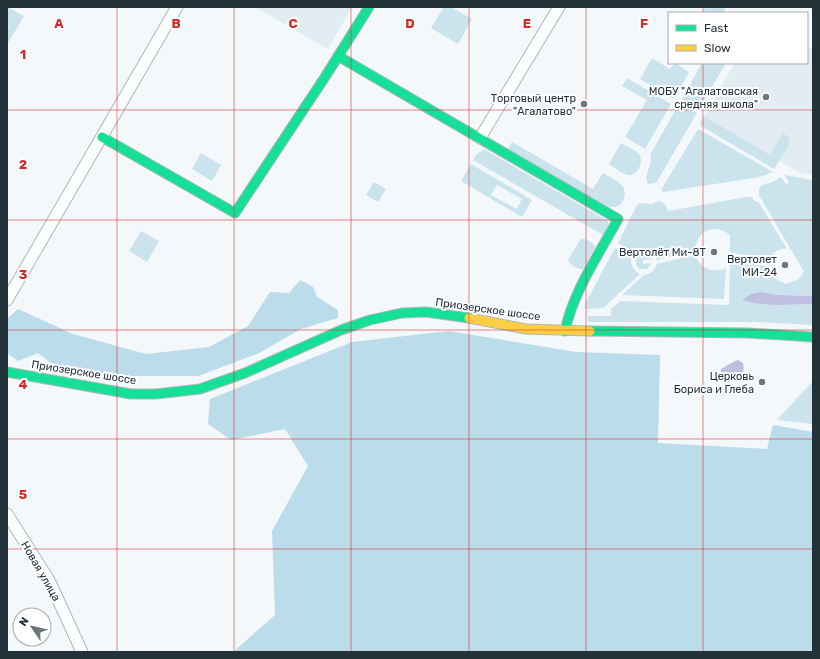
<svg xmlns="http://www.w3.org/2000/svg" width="820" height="659" font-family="Rubik,sans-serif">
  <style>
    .built { fill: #e1edf2 }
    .green { fill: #cae3ed; fill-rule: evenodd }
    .forest { fill: #bbdceb }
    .water { fill: #c1bfe1 }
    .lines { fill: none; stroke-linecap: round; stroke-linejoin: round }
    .street-casing { stroke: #aeb7bb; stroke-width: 13 }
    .fast-casing { stroke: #aeb7bb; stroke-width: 11 }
    .slow-casing { stroke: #aeb7bb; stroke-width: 11 }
    .street { stroke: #fdfefe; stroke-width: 11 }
    .fast { stroke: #16e098; stroke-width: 9 }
    .slow { stroke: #ffcf43; stroke-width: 9 }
    .grid { fill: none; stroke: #d62828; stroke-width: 1; stroke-opacity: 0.55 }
    .poi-dot { fill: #6c777c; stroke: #fff; stroke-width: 1.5 }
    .labels { text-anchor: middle; stroke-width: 4; stroke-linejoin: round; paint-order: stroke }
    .poi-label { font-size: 11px; fill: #233138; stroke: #fff; text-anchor: end }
    .street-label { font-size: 11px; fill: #233138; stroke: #fff }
    .grid-label { font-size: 13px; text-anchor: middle; font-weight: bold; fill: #d62828; stroke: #fff; stroke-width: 4; stroke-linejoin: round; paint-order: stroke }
  </style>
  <rect width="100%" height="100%" fill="#f4f8fa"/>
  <g class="built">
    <polygon points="255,7 352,7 328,49"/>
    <polygon points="807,47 813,50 813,175 800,173 704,116 735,63 807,63"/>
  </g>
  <g class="green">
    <polygon points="7,7 24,16 7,45"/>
    <polygon points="444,7 451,7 472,19 458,44 431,28"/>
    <polygon points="705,7 726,7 723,13 702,13"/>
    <polygon points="652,58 670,69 675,63 689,72 674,99 640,79"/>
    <polygon points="702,63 726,63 699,109 682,99"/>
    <polygon points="627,78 671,104 645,149 625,137 647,100 622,86"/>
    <path d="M680,102L697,113L656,183L648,184C643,172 654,165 650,155Z"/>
    <polygon points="704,116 770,155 783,133 790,139 789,145 774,169 701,126 700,123"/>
    <polygon points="698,129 773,172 760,177 663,192 661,190"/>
    <path d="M512,142L593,189L603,173C609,177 618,180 622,186C628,193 624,205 615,207C612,207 609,207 606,206L508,149Z"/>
    <path d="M621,143C626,146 634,149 638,153C645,160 638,176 629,175C622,174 615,168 609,164Z"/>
    <polygon points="484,149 608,221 608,226 603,235 473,160 476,155"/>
    <polygon points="201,153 221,165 212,181 192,169"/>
    <path d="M471,164L532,200L522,217L461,181ZM497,185L522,199L517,209L491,195Z"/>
    <path d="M784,175L813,180V296L779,295L762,292L744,300C765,308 791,304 813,304V325L758,322H588V316H611V309L621,301L729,305L730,257L768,267C771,277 776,280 786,284L799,279L804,272L759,195V189L762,185L771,183L781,177L786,184L789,182Z"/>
    <polygon points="374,182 386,189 378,202 366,195"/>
    <path d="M746,197H751L756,202L758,201L787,249C778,248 773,253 768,261L730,252V235C714,223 697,230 695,250L657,260L654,254L649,250H639L634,254L618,243L637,205L640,203L652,204C661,198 665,202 668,211Z"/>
    <polygon points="141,231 159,241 147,262 129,251"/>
    <path d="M583,239C588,239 593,243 595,247L583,269C577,269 572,266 568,261L569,258L580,240Z"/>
    <path d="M615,248L631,258C631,266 633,270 640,274L603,308L585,309V304Z"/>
    <polygon points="642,254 647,254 652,259 643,260 643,264 652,263 647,269 639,269 636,264 636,259"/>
    <path d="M695,255C700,268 712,274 726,268L724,299L622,295L644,275C651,274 655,270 657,264Z"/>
    <polygon points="813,381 813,424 777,420"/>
  </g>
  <g class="forest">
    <polygon points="300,280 313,287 317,297 338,310 338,318 301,329 259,353 198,376 120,376 56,367 38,353 18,361 7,353 7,319 18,309 73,334 146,354 209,347 248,326 270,292 289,293"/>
    <polygon points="449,331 576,352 660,355 658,443 767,449 773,425 813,432 813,652 233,652 275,615 272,531 308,466 285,429 231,440 208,424 210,399 352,342"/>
  </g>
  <g class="water">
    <path d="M762,292L779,295L813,296V304C791,304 765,308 743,300V299L751,294Z"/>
    <path d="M738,360L743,363C744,367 744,374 741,377L734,374L727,375L721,372V369L733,362Z"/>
  </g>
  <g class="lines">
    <defs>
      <g id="street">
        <polyline points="480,138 559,7"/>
        <polyline points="7,300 177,7"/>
        <polyline points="7,514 50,582 82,652"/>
      </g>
      <g id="fast">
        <path d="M338,56L618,219C599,254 573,292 565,331"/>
        <polyline points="102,137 235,213 325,77 369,7"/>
        <polyline points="590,331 748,333 813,337"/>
        <polyline points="7,372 131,394 156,394 200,389 245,373 341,330 370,320 402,313 426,312 469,318"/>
      </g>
      <polyline id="slow" points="469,318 526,329 590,331"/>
    </defs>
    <use href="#street" class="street-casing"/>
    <use href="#fast" class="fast-casing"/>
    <use href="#slow" class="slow-casing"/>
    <use href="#street" class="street"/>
    <use href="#fast" class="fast"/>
    <use href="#slow" class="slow"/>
  </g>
  <path class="grid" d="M117,7V652M234,7V652M351,7V652M469,7V652M586,7V652M703,7V13M703,63V652M7,110H813M7,220H813M7,330H813M7,439H813M7,549H813"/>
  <g class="poi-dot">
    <circle cx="766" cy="97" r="4"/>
    <circle cx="584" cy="104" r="4"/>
    <circle cx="714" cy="252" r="4"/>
    <circle cx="785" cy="265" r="4"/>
    <circle cx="762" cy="382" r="4"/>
  </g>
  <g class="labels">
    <g class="poi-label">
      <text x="758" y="95">МОБУ "Агалатовская<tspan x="758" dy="13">средняя школа"</tspan></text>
      <text x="576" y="102">Торговый центр<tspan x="576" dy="13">"Агалатово"</tspan></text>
      <text x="706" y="256">Вертолёт Ми-8Т</text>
      <text x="777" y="263">Вертолет<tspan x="777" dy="13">МИ-24</tspan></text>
      <text x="754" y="380">Церковь<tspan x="754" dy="13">Бориса и Глеба</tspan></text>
    </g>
    <g class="street-label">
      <text transform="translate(488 309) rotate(8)" y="4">Приозерское шоссе</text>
      <text transform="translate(84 372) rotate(9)" y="4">Приозерское шоссе</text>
      <text transform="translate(41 571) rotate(60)" y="4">Новая улица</text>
    </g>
  </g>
  <g class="grid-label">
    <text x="59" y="28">A</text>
    <text x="176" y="28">B</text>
    <text x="293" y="28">C</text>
    <text x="410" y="28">D</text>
    <text x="527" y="28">E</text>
    <text x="644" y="28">F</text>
    <text x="23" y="59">1</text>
    <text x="23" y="169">2</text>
    <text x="23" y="279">3</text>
    <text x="23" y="389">4</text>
    <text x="23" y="499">5</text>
  </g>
  <rect width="820" height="659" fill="none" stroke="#233138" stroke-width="16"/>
  <rect x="668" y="12" width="140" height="52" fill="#ffffff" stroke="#a7adaf"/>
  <rect x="676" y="25" width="20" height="6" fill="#16e098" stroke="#a7adaf"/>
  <text x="704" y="32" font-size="12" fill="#233138">Fast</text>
  <rect x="676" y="45" width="20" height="6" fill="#ffcf43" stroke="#a7adaf"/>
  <text x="704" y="52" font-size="12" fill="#233138">Slow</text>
  <g transform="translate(32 627) rotate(304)"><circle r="19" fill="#ffffff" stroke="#a7adaf"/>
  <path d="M0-3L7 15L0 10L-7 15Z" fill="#6c777c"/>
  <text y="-6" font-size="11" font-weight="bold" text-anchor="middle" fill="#233138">N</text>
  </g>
</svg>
